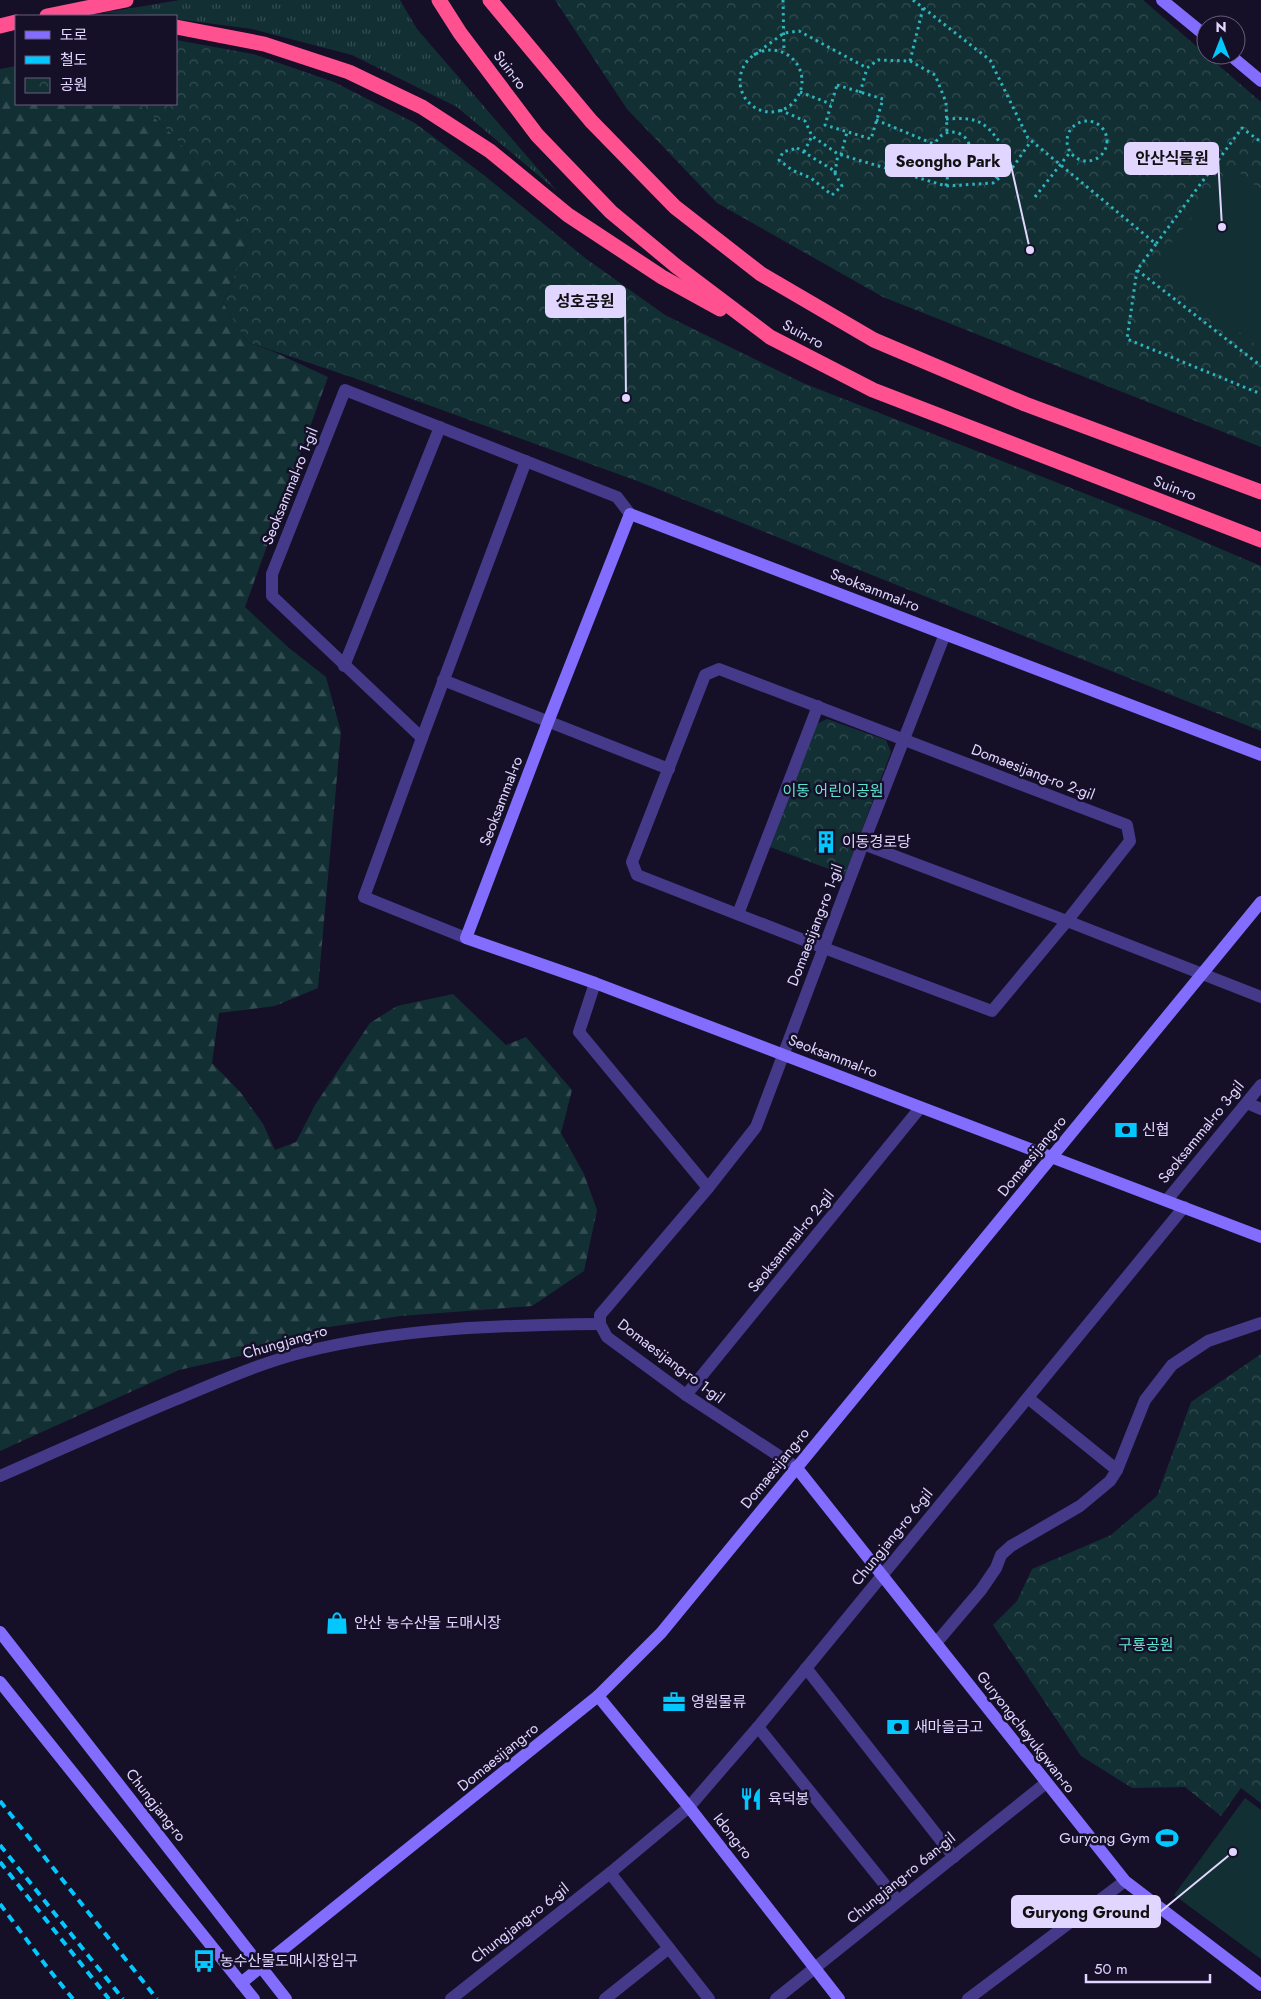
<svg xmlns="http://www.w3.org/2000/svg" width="1261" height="1999" font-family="Jost,'Noto Sans KR',sans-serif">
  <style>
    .grass { fill: url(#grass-tufts) }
    .forest { fill: url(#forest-firs) }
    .park { fill: url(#park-crowns) }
    .garden { fill: #123033 }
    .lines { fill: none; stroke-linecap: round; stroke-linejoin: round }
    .path { stroke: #2cb5be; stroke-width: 3; stroke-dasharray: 2.5 4; stroke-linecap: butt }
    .street { stroke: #453989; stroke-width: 12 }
    .secondary { stroke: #826dff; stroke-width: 12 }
    .highway { stroke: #ff5190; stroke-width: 15 }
    .rail { stroke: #02c8ff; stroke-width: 4; stroke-dasharray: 8 6; stroke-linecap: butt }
    .labels { text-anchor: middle; stroke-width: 5; stroke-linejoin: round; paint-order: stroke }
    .street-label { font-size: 15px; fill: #e0d6ff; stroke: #160f28 }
    .park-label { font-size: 15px; fill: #5ee4d2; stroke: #160f28 }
    .poi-label { font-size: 15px; fill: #e0d6ff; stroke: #160f28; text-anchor: start }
    .leader { fill: none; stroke: #e0d6ff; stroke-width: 2 }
    .callout-dot { fill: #e0d6ff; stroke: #160f28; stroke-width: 2 }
    .callout { fill: #e0d6ff; stroke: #e0d6ff; stroke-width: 2 }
    .callout-label { font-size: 16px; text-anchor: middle; font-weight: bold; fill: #111 }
  </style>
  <defs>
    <pattern id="grass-tufts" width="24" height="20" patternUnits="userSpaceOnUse" patternTransform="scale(1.25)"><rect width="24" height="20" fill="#123033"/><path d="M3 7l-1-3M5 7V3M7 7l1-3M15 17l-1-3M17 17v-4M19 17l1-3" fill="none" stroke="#344d52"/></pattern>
    <pattern id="forest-firs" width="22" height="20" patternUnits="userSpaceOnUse" patternTransform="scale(1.25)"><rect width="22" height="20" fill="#123033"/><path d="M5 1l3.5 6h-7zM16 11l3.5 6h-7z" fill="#344d52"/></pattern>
    <pattern id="park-crowns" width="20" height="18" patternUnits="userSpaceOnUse" patternTransform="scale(1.25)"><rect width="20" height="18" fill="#123033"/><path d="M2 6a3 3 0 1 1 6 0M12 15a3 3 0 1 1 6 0" fill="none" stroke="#344d52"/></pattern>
  </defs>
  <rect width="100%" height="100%" fill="#160f28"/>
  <polygon class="grass" points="180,0 400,0 417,29 557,191 457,107 352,55 252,29 176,19 176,16 102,13"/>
  <path class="forest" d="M16,66V104H137C185,139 217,189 251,237L223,303L247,342L272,351L328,377L245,607L289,648L326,677L341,732L318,988L275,1006L219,1013L212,1063L241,1093L263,1124L275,1150L296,1142L315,1105L370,1023L397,1006L453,994L506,1045L526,1037L572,1090L561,1133L584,1174L597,1210L584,1271L532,1306L400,1316L323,1328L263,1351L179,1370L0,1451V69Z"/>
  <g class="park">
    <polygon points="555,0 1143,0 1261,102 1261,447 883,297 717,203 627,109"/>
    <path d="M176,40L253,54L334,82L415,123L485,176L585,258L665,315L803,383L1160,523L1261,566V731L640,482L354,378L247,342L223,303L251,237C217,189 185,139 137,104H176Z"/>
    <polygon points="827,719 886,740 891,752 845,875 770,847 816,724"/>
    <polygon points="1261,1354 1261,1803 1241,1788 1221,1816 1185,1787 1132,1788 1081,1756 993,1625 1017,1601 1032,1569 1111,1535 1157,1496 1191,1402"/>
  </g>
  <g class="garden">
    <polygon points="1232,167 1261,190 1261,349 1154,265"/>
    <polygon points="1245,1798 1261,1810 1261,1959 1174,1895"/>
  </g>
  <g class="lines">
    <g class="path">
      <polyline points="783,0 784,52"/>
      <polyline points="913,0 990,60 1028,138 1156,244 1242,128 1261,142"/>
      <circle cx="771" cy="81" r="31"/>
      <polyline points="754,55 784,33 799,31 867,68 878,60 910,61 935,75 946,102 947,132"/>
      <polyline points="910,61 923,8"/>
      <polygon points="837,85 883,99 871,139 825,125"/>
      <polyline points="800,92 831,104"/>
      <polyline points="860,93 867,68"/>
      <polyline points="780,110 805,121 812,136 838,154 946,186 993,183 1013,167 1031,141"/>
      <path d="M946,119C976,117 984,120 1001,144L999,172L994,182"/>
      <polyline points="876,120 934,144"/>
      <circle cx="1087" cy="141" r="20"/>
      <circle cx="952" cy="150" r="18"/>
      <polygon points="797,148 833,170 842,186 832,195 811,178 792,170 779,160 783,152"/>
      <polyline points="804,152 812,136"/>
      <polyline points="841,155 847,132"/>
      <polyline points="835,173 838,154"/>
      <polyline points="946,186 949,168"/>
      <polyline points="1035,197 1071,151"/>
      <polyline points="1156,244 1137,270 1261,366"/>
      <polyline points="1137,270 1127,339 1261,394"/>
    </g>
    <g class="street">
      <polyline points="344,666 440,427"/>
      <polyline points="443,680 669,769"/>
      <polyline points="422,738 526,461"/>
      <polyline points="863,844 1067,921 1130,841 1127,825 719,669 705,675 632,862 637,875 824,948 992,1011 1067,921 1261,997"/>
      <polyline points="738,914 818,706"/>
      <polyline points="466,938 364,897 422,738 272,596 272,574 345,390 617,497 630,514"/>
      <polyline points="595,983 579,1032 708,1188"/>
      <polyline points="1247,1103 1261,1109"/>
      <polyline points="1167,1200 1261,1085"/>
      <polyline points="686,1395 920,1108"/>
      <polyline points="1028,1398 1117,1470"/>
      <polyline points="796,1467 686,1395 607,1337 600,1324 600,1315 708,1188 756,1127 863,844 945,634"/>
      <path d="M0,1476C59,1450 117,1424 177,1399C218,1382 260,1363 304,1352C400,1328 501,1325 600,1324"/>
      <polyline points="936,1643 981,1590 996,1568 1001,1555 1011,1546 1080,1506 1110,1481 1117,1470 1145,1400 1172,1365 1208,1341 1261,1323"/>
      <polyline points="806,1668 954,1857"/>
      <polyline points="758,1727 898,1901"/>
      <polyline points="610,1873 709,1999"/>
      <polyline points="451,1999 610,1873 689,1807 758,1727 1184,1207"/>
      <polyline points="605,1999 669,1948"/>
      <polyline points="776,1999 1046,1783"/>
      <polyline points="968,1999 1125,1881"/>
    </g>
    <g class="secondary">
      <polyline points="1162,0 1206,36"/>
      <polyline points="1230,55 1261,81"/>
      <polyline points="1261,755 630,514 548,722 466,938 595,983 1261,1237"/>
      <polyline points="796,1467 1125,1881 1261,1985"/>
      <polyline points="0,1632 286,1999"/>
      <polyline points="0,1682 254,1999"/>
      <polyline points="598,1696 689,1807 839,1999"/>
      <polyline points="241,1983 598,1696 661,1633 1261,902"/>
    </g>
    <g class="highway">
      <polyline points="439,0 460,33 537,135 611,212 676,266 770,337 873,390 1261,540"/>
      <polyline points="490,0 591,121 675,207 761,274 874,340 1025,404 1261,492"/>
      <polyline points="47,16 126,0"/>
      <polyline points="0,26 16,22"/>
      <polyline points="176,27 264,44 349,72 422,107 490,151 568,215 662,277 720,309"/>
    </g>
    <g class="rail">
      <polyline points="0,1801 157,1999"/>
      <polyline points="0,1845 123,1999"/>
      <polyline points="0,1862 109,1999"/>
      <polyline points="0,1904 47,1967 73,1999"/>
    </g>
  </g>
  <defs>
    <symbol id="building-bare" viewBox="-9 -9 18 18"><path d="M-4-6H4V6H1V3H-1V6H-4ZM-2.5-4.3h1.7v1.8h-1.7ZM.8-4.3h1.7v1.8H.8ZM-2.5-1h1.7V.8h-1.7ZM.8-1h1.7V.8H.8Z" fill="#02c8ff" stroke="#160f28" stroke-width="2.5" paint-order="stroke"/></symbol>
    <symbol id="bank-bare" viewBox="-9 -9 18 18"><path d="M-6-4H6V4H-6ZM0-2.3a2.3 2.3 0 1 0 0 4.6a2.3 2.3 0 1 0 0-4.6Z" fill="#02c8ff" stroke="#160f28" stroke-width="2.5" paint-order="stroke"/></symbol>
    <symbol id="shop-bare" viewBox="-9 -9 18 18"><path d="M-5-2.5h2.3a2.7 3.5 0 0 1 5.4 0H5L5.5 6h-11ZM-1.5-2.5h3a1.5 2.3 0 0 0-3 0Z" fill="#02c8ff" stroke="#160f28" stroke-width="2.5" paint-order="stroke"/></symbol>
    <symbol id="office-bare" viewBox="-9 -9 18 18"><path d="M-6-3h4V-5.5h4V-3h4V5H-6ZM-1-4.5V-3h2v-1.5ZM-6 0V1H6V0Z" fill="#02c8ff" stroke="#160f28" stroke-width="2.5" paint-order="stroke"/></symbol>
    <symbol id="restaurant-bare" viewBox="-9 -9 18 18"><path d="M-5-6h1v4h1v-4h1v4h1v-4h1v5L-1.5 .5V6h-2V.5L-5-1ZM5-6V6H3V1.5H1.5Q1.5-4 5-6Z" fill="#02c8ff" stroke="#160f28" stroke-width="2.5" paint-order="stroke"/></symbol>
    <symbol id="stadium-bare" viewBox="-9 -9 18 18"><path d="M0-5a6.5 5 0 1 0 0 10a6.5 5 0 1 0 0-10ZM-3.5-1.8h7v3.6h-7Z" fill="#02c8ff" stroke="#160f28" stroke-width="2.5" paint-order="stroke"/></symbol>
    <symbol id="bus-bare" viewBox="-9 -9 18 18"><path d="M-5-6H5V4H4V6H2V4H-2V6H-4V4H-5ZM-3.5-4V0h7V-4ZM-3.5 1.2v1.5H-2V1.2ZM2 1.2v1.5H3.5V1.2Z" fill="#02c8ff" stroke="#160f28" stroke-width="2.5" paint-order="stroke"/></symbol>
  </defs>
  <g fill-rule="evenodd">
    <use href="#building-bare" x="810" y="826" width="32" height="32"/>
    <use href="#bank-bare" x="1110" y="1114" width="32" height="32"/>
    <use href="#shop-bare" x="321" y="1607" width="32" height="32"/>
    <use href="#office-bare" x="658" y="1686" width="32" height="32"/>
    <use href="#bank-bare" x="882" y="1711" width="32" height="32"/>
    <use href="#restaurant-bare" x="735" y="1783" width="32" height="32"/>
    <use href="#stadium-bare" x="1151" y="1822" width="32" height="32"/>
    <use href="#bus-bare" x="188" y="1945" width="32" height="32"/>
  </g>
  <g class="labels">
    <g class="street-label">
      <text transform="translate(510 70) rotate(53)" y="5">Suin-ro</text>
      <text transform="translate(803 334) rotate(28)" y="5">Suin-ro</text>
      <text transform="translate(290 486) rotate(-68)" y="5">Seoksammal-ro 1-gil</text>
      <text transform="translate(1175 488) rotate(21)" y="5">Suin-ro</text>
      <text transform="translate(875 590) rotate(21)" y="5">Seoksammal-ro</text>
      <text transform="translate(1033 772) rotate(21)" y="5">Domaesijang-ro 2-gil</text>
      <text transform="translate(501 801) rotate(-69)" y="5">Seoksammal-ro</text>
      <text transform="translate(815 925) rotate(-69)" y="5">Domaesijang-ro 1-gil</text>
      <text transform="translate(833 1056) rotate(21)" y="5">Seoksammal-ro</text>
      <text transform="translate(1201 1132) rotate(-51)" y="5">Seoksammal-ro 3-gil</text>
      <text transform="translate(1032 1156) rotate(-51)" y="5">Domaesijang-ro</text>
      <text transform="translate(791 1241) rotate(-51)" y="5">Seoksammal-ro 2-gil</text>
      <text transform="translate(285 1342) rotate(-16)" y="5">Chungjang-ro</text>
      <text transform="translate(671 1361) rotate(37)" y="5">Domaesijang-ro 1-gil</text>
      <text transform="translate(775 1468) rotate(-51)" y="5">Domaesijang-ro</text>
      <text transform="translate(892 1537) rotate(-51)" y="5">Chungjang-ro 6-gil</text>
      <text transform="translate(1026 1732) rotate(52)" y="5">Guryongcheyukgwan-ro</text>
      <text transform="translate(498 1757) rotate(-39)" y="5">Domaesijang-ro</text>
      <text transform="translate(156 1805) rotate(52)" y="5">Chungjang-ro</text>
      <text transform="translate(733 1836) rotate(52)" y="5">Idong-ro</text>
      <text transform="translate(901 1878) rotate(-39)" y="5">Chungjang-ro 6an-gil</text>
      <text transform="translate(520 1923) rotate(-38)" y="5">Chungjang-ro 6-gil</text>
    </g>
    <g class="park-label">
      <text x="833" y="796">이동 어린이공원</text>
      <text x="1146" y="1650">구룡공원</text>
    </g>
    <g class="poi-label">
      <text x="842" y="847">이동경로당</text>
      <text x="1142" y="1135">신협</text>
      <text x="354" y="1628">안산 농수산물 도매시장</text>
      <text x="691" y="1707">영원물류</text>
      <text x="914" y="1732">새마을금고</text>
      <text x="768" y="1804">육덕봉</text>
      <text x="1150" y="1843" text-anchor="end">Guryong Gym</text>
      <text x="220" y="1966">농수산물도매시장입구</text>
    </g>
  </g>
  <path class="leader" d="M1222 227L1218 158M1030 250L1010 161M626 398L625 302M1233 1852L1160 1912"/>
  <g class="callout-dot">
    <circle cx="1222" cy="227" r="5"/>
    <circle cx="1030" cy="250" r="5"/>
    <circle cx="626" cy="398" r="5"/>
    <circle cx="1233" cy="1852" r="5"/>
  </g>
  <g class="callout">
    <rect x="1125" y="143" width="93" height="31" rx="5"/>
    <rect x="886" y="145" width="124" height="31" rx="5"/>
    <rect x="546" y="286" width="79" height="31" rx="5"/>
    <rect x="1012" y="1896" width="148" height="31" rx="5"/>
  </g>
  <g class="callout-label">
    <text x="1172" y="164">안산식물원</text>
    <text x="948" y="167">Seongho Park</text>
    <text x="585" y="307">성호공원</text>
    <text x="1086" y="1918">Guryong Ground</text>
  </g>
  <rect x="15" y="15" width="162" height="90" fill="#160f28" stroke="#675f7e"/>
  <rect x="25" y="31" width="25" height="8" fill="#826dff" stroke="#675f7e"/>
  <text x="60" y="40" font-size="15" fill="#e0d6ff">도로</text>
  <rect x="25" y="56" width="25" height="8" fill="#02c8ff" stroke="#675f7e"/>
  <text x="60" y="65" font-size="15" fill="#e0d6ff">철도</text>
  <rect x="25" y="78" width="25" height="15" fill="url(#park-crowns)" stroke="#675f7e"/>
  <text x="60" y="90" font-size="15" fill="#e0d6ff">공원</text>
  <g transform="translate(1221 40)"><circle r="24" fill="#160f28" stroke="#675f7e"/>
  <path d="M0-4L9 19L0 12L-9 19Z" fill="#02c8ff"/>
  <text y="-8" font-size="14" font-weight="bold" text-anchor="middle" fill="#e0d6ff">N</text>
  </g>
  <path d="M1086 1974v8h124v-8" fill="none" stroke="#e0d6ff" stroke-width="2.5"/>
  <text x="1094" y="1974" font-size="15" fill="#e0d6ff" stroke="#160f28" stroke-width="4" paint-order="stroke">50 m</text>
</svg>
